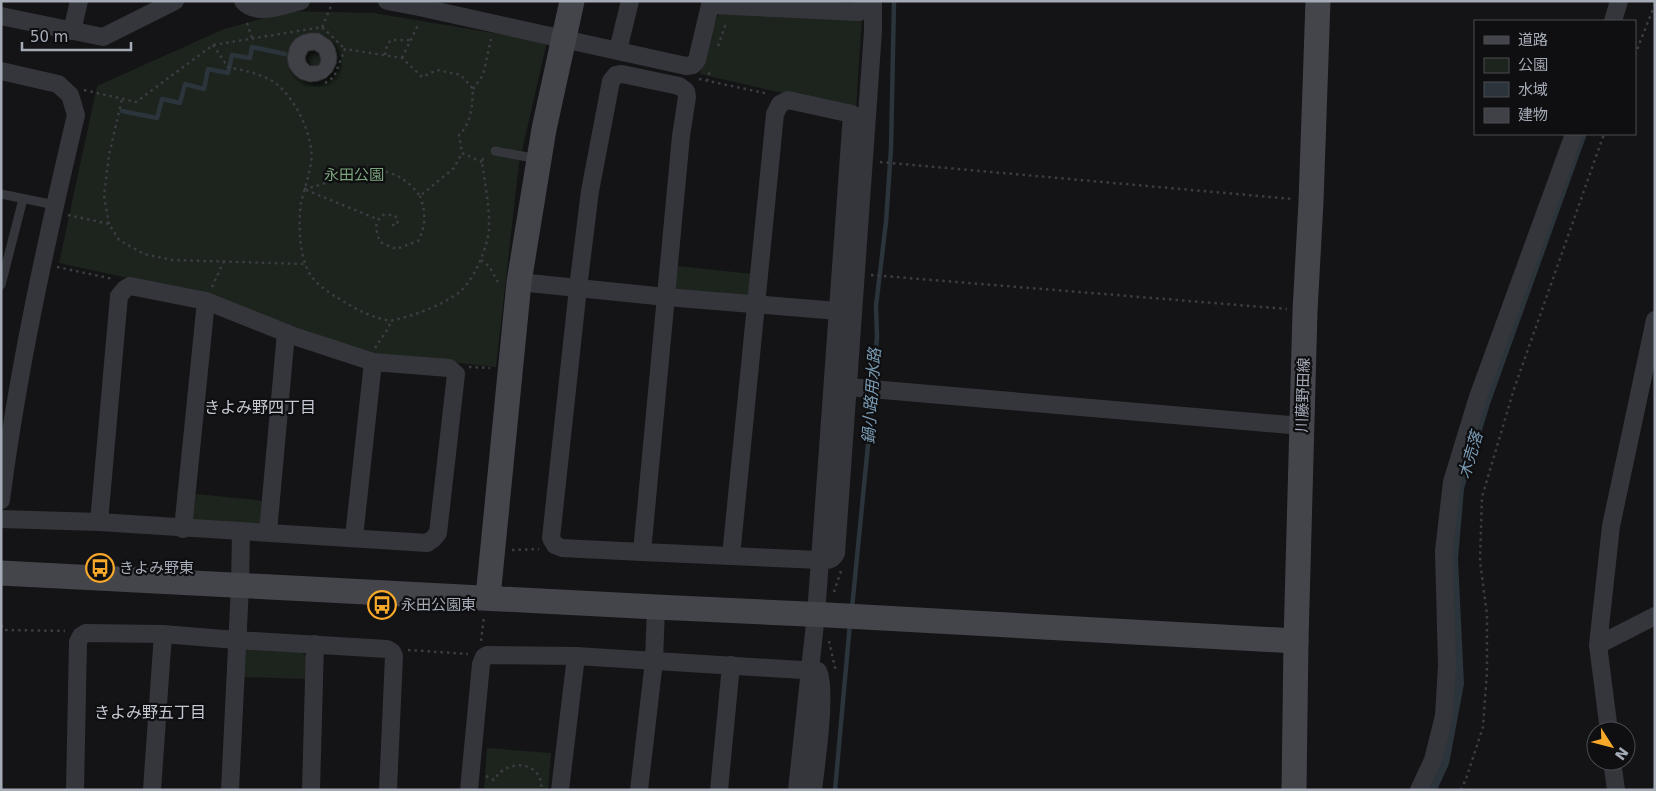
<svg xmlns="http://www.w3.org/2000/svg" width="1656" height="791" font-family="'DejaVu Sans','Noto Sans JP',sans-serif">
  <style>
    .green { fill: #1c241d }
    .water { fill: #2a343a }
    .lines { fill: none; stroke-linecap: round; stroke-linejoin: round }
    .stream { stroke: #2a343a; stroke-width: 4.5 }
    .building { fill: #404146; stroke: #2e2e32; fill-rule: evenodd; filter: url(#shadow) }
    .path { stroke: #3b3d42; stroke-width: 2.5; stroke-dasharray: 2.5 4; stroke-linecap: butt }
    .lane { stroke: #35363b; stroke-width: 9 }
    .street { stroke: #35363b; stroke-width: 18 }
    .secondary { stroke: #43454b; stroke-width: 25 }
    .labels { text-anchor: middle; stroke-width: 4.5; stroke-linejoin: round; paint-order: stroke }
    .park-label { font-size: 15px; fill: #7ba37c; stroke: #0f0f11 }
    .street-label { font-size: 15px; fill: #a5abb7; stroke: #0f0f11 }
    .poi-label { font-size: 15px; fill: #a5abb7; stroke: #0f0f11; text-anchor: start }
    .water-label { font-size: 16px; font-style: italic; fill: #7a9cb4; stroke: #0f0f11 }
    .neighbourhood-label { font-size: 16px; fill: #c6cad3; stroke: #0f0f11 }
  </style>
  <defs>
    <filter id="shadow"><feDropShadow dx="4" dy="4" stdDeviation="2.5" flood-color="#0009"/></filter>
  </defs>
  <rect width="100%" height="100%" fill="#141416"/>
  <g class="green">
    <polygon points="289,11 374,13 547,42 519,164 496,367 369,353 210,296 59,263 97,86 224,29"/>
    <polygon points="720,14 862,17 856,110 700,74 716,18"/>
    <polygon points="677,266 753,274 751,292 748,296 720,296 720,292 704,291 704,294 676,289 675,281"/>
    <polygon points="196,494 265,501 262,520 259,525 196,523 192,517"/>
    <polygon points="248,648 300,651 307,657 307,679 242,677 243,652"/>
    <polygon points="487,748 551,753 548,790 484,790"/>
  </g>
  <polygon class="water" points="1580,134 1587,134 1490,404 1464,489 1458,559 1464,684 1449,764 1437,790 1429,790 1442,759 1455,670 1450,555 1457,486 1484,401"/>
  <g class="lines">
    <g class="stream">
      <polyline points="122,111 157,118 162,99 180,103 185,84 204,89 208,69 228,73 232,55 250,58 252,47 285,54"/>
      <polyline points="873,386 877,337 876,306 886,222 891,149 894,1"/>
      <polyline points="852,608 873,394"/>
      <polyline points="835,790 850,623"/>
    </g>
  </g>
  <path class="building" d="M310,33H319L331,41L335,48L337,57L336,64L332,72L326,78L318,81L310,82L300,79L294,74L289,67L287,58L290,46L295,39L302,35ZM314,50L319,53L321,60L319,65L310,66L306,62L305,57L308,51Z"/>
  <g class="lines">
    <g class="path">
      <polyline points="247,23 252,38"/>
      <polyline points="322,27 332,4 332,1"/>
      <path d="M213,45L228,67C242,70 263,74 275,83C295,97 315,138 311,163C309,176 304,190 301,203C298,223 299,261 312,277C319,286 329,293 338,298C355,309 371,317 390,321"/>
      <polyline points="718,46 725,26 722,23"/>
      <polyline points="385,55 387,45 391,40 410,40"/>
      <polyline points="1635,55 1655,4"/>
      <polyline points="402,58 419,23"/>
      <polyline points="699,79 769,94"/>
      <polyline points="707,81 710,70"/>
      <path d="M325,83L334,77L345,49L402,58L422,77L437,70L461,75L473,89C472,106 472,122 459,135L462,153"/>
      <polyline points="473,89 483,75 491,39"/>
      <polyline points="84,90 136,102 213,45 322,27 345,49"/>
      <polyline points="880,162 1292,199"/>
      <path d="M304,189C321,186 336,178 352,174C380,165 403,173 420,196L454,168L462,153L482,162"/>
      <polyline points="306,190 377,219"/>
      <polyline points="68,215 109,224 119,240 144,254 172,260 305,264"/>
      <polyline points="109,224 104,196 109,155 122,99"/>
      <path d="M392,225H397L398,219L394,215H383C373,223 376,230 380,242L396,249L418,241C426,226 426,213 420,196"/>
      <polyline points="481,260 489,266 499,284"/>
      <polyline points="57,267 113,279"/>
      <polyline points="871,275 1287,309"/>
      <polyline points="212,287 224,261"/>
      <path d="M375,348L389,327L390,321C413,316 438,307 457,294C473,283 487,249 489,230C490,208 485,184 482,162L484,156"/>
      <polyline points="469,367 490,368"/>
      <polyline points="512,550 539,549"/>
      <polyline points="834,592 841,571"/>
      <polyline points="1,625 5,630 65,631"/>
      <polyline points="481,641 484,616"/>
      <polyline points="829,641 836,672"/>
      <polyline points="408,650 468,654"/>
      <path d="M486,776L494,780C508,756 545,763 541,790"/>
      <polyline points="1461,790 1466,779 1483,727 1487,671 1487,615 1480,561 1482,497 1514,389 1604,134"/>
    </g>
    <g class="lane">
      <polyline points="495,151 538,159"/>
      <polyline points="1,194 55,205"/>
      <polyline points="1,285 23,199"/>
    </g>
    <g class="street">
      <path d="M243,1C257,17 283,5 301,1"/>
      <polyline points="387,1 419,7 686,66 693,65 697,60 710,5"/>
      <polyline points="710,1 710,5 859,12 859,1"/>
      <polyline points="1,16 103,37 175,1"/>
      <polyline points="1613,21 1619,1"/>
      <polyline points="72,31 79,1"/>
      <polyline points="618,50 630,1"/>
      <path d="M1,71L58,84L70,95L76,115C46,242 18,369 1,500"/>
      <polygon points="622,74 679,86 686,91 687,97 681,136 642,552 562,548 555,545 551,538 578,288 590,191 611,81 616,75"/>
      <polyline points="519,282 666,297 838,311"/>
      <polyline points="848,387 1302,426"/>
      <polyline points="1,519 99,522 427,543 433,539 438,533 456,374 449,368 373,362 294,336 206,301 130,286 125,289 119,296 99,522"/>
      <polyline points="183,529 206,301"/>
      <polyline points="268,532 286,333"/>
      <polyline points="354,537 373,362"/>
      <polyline points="642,552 820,560 852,114 788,100 780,104 775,114 731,556"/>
      <polyline points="1598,645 1655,616"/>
      <polyline points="1609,731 1598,645 1611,526 1655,320"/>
      <polyline points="1612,761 1616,790"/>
      <polyline points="75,790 78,642 81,636 86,633 163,634 236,640 387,649 392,652 394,656 388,790"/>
      <polyline points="152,790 163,634"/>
      <polyline points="230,790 240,586 241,531"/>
      <polyline points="311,790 315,644"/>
      <path d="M469,790L481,664L484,657L487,655L576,656L818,671C827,689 816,765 813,790"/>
      <polyline points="560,790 576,656"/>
      <polyline points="639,790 654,661 656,607"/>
      <polyline points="719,790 731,665"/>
      <path d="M797,790L816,614L820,560C829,561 832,560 836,553L873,31V1"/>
      <polyline points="1419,790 1433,760 1444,716 1447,665 1444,551 1452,482 1478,397 1574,134"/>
    </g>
    <g class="secondary">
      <polyline points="1,573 656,607 828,615 1296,641"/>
      <polyline points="488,597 519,282 544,129 572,1"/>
      <polyline points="1294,790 1296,641 1305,311 1311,202 1318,1"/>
    </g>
  </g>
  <defs>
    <symbol id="bus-ring" viewBox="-11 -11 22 22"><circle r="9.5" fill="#0f0f11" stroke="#f9a929" stroke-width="1.5"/><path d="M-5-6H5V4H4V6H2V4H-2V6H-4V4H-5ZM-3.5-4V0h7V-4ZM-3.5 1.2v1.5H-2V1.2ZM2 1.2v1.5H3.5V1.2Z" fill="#f9a929"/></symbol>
  </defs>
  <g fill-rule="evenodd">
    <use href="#bus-ring" x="84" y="552" width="32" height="32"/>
    <use href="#bus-ring" x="366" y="589" width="32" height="32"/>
  </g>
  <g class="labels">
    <g class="park-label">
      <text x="354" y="180">永田公園</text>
    </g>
    <g class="street-label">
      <text transform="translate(1303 395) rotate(-88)" y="5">川藤野田線</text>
    </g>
    <g class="poi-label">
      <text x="119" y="573">きよみ野東</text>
      <text x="401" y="610">永田公園東</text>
    </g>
    <g class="water-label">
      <text transform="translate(871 396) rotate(-86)" y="6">鍋小路用水路</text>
      <text transform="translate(1470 455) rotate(-73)" y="6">木売落</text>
    </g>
    <g class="neighbourhood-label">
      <text x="260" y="413">きよみ野四丁目</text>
      <text x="150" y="718">きよみ野五丁目</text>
    </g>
  </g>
  <rect width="1656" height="791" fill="none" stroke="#a5abb7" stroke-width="5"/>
  <rect x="1474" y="20" width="162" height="115" fill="#0f0f11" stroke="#4b4d53"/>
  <rect x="1484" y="36" width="25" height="8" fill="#43454b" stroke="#4b4d53"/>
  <text x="1518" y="45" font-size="15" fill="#a5abb7">道路</text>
  <rect x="1484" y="58" width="25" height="15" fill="#1c241d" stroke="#4b4d53"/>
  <text x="1518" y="70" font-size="15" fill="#a5abb7">公園</text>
  <rect x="1484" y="82" width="25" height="15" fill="#2a343a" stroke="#4b4d53"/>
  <text x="1518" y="95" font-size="15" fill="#a5abb7">水域</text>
  <rect x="1484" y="108" width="25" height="15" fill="#404146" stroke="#4b4d53"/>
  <text x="1518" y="120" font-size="15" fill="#a5abb7">建物</text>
  <g transform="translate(1611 746) rotate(126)"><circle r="24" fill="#0f0f11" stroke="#4b4d53"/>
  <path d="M0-4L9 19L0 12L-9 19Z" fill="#f9a929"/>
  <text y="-8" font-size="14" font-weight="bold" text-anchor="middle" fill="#a5abb7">N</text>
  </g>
  <path d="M22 42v8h109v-8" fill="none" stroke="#a5abb7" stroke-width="2.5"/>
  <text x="30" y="42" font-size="15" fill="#a5abb7" stroke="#0f0f11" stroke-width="4" paint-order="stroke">50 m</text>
</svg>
